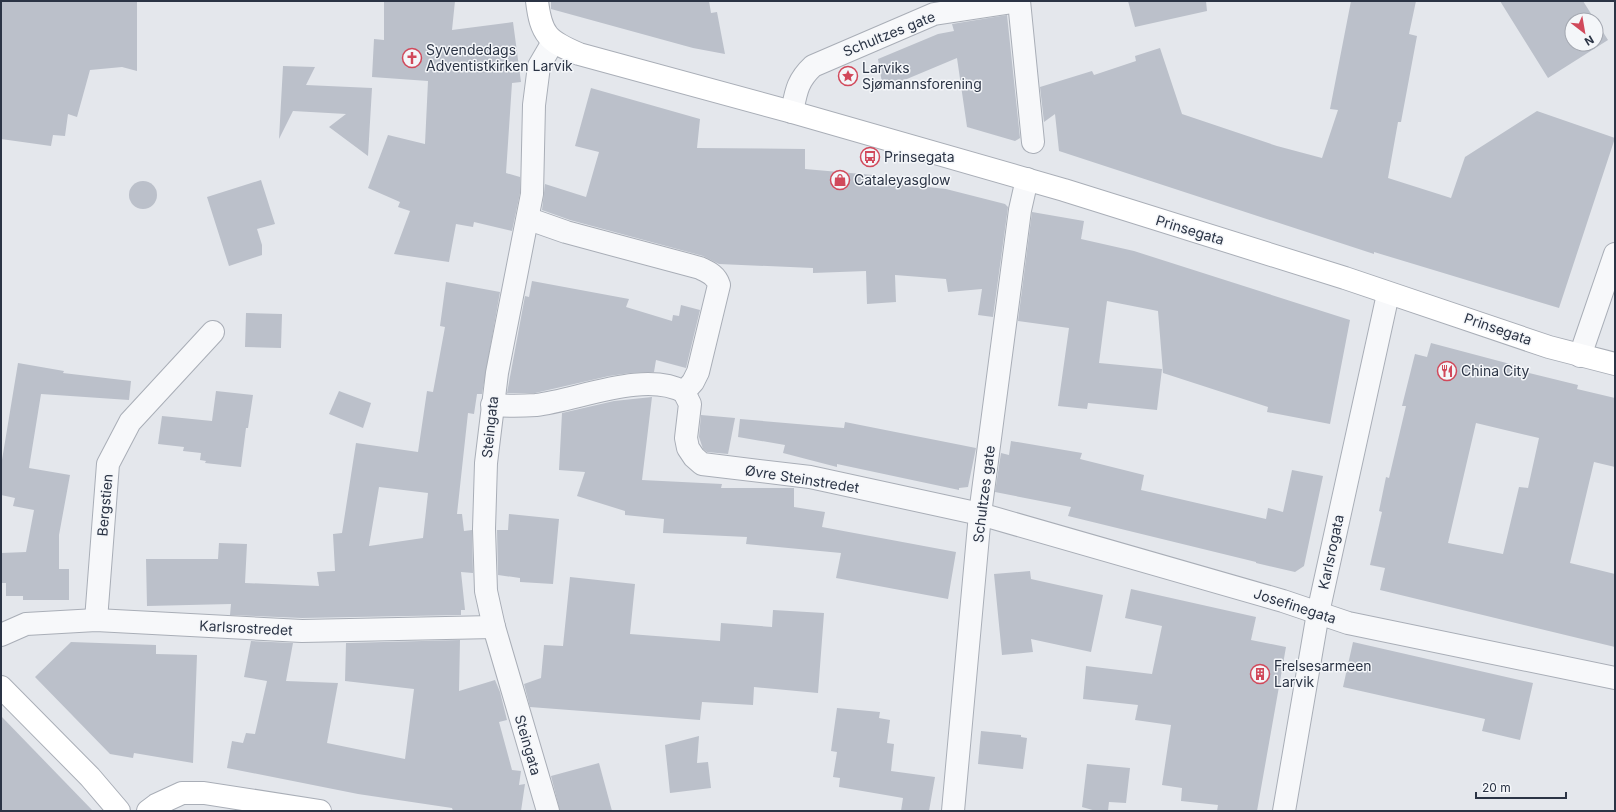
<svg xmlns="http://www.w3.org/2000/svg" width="1616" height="812" font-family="Inter,sans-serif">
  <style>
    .building { fill: #bbc0ca; fill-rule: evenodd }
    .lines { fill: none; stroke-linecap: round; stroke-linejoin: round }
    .street-casing { stroke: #a9aeb7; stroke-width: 24 }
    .secondary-casing { stroke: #a9aeb7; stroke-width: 24 }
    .street { stroke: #f7f8fa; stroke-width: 22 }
    .secondary { stroke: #fff; stroke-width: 22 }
    .labels { text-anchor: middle; stroke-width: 3; stroke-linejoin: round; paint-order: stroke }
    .street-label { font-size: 14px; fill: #2b3445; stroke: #f4f6f9 }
    .poi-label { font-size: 14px; fill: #2b3445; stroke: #f4f6f9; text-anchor: start }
  </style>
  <rect width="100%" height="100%" fill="#e4e7ec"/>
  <g class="building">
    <polygon points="1,1 137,1 137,71 122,67 90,70 77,117 68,114 65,136 53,135 51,146 1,139"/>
    <polygon points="384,1 455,1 452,30 513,22 521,82 512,83 506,173 520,177 520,193 512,231 474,222 473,227 456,224 449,262 394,254 410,211 398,207 400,202 368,188 388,135 425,144 428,81 372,77 374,39 384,40"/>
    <polygon points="551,1 709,1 711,13 717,12 725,54 693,48 551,9"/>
    <polygon points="1128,1 1206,1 1207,11 1135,27"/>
    <polygon points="1351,1 1416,1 1409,34 1417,36 1401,122 1398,122 1388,178 1451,198 1465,157 1537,111 1615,138 1559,308 1374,252 1374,254 1059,151 1055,114 1044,122 1040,87 1092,71 1094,75 1136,61 1135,56 1160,48 1182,114 1277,146 1322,158 1338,110 1330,109"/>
    <polygon points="1500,1 1583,1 1595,20 1572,20 1572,44 1596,44 1596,21 1608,40 1548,78"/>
    <polygon points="1007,15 1020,138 1015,141 967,127 957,58 883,89 878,59 938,34 954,31 952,24"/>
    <polygon points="283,66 315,67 306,85 372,88 368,156 329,127 346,114 293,111 279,139"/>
    <polygon points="591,88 700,119 697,148 805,149 805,169 873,175 873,181 946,189 1005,204 1008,207 993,317 978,315 982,289 948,292 946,279 895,275 896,302 867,304 866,271 813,273 813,268 719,264 703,256 570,220 542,210 545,184 586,197 599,152 575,146"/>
    <polygon points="261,180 275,224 257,229 262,245 262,255 229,266 207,197"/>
    <circle cx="143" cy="195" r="14"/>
    <polygon points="1032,212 1084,221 1081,239 1134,251 1350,320 1330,424 1267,412 1268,407 1163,373 1158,311 1107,301 1099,363 1162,369 1157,410 1088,403 1087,409 1058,406 1069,328 1018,321"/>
    <polygon points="532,281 629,299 626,307 672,321 673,315 679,316 681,305 700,310 686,368 656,360 654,372 630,373 609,376 535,393 507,393 525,296 529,297"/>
    <path d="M446,282L500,292L482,394H477L474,414L468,413L457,514H462L464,531L472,530L473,573L461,572L465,610H461V615L302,618L230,615L231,604L147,606L146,559H218L219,543L247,544L245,583L319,586L317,572L335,571L333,534L342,533L356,443L418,452L427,391L433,392L445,327L440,326ZM379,487L428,493L423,538L369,546Z"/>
    <polygon points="246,313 282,314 281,348 245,347"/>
    <path d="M1431,343L1514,365L1513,369L1578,385L1577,389L1615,398V467L1594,462L1570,563L1615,574V647L1380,590L1385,568L1370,565L1382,512L1379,511L1386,477L1389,478L1406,406H1402L1415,354L1427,357ZM1476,423L1539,438L1528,488L1519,487L1503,554L1448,543Z"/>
    <polygon points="18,363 64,371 63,373 131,381 129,400 41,394 29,468 70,475 59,535 59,569 69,569 69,600 23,600 23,596 6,596 6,583 1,583 1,553 26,552 34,510 13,506 15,498 1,495 1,466"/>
    <polygon points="216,391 253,395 248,428 246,428 241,467 205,463 206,461 200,460 201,453 183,451 184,447 158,444 162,416 212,421"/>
    <polygon points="339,391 371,403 363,428 329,414"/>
    <polygon points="652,397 642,480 722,484 721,488 794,488 794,507 825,512 822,527 956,552 948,599 836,578 841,553 746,544 747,537 663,533 664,519 625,515 625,511 577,496 585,472 559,470 562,413 614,401"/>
    <polygon points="701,415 735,418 728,454 707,452 703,449 699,437"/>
    <polygon points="740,419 844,428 845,422 976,448 968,487 959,488 959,490 837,464 837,467 783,453 785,445 738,437"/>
    <polygon points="1011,441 1082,453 1080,459 1144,475 1141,490 1266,519 1268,508 1283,512 1292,470 1323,476 1304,566 1295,572 1256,563 1256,562 1068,516 1071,507 995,492 1001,453 1009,455"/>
    <polygon points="509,514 559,519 553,584 520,582 520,578 498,575 497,530 508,530"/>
    <polygon points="1030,571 1031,579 1103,595 1091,652 1031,639 1033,652 1002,655 994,574"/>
    <polygon points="570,577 635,584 630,634 720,641 721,623 772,627 773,610 824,613 818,693 754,687 753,705 702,702 700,720 530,707 524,684 541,678 544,645 563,646"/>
    <polygon points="1131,589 1256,617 1251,640 1286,647 1257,811 1217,811 1218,805 1181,801 1182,788 1162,785 1171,725 1135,720 1138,705 1083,699 1086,666 1152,674 1162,626 1125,618"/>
    <polygon points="460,640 459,691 495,680 500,692 507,720 499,722 512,770 521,771 519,785 525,784 521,811 453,811 452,808 358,794 227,768 232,741 243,743 246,733 255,734 267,681 244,677 251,641 293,643 286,681 338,683 327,743 405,759 414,689 345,681 346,643"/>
    <polygon points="71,642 156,645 156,654 197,655 193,763 134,753 133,758 110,754 35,677"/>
    <polygon points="1353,642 1533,683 1520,740 1482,731 1485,719 1343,687"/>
    <polygon points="837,708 880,712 879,718 890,720 887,743 894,744 891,771 935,777 929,811 901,811 903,798 839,787 840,778 833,777 837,752 831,751"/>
    <polygon points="1,716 93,811 1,811"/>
    <polygon points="981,731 1021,735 1021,737 1027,738 1023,769 978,764"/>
    <polygon points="699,736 697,763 708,762 711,788 670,793 665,745"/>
    <polygon points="599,763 612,811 560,811 551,776"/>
    <polygon points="1087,764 1130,768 1126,803 1109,802 1108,811 1096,811 1082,807"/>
  </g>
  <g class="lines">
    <defs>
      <g id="street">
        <polyline points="1019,1 1033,142"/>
        <path d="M792,112C796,92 797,81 813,66L934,14L1018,1"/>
        <path d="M529,219L566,232L700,268C708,272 716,275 719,285L698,372L693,382L684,392"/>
        <polyline points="1580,356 1615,254"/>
        <path d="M492,405C507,406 521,406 536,405C578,400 645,370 684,392L690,404L686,438L688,448L694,457L702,464L810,477L980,514L1283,601L1348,623L1615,678"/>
        <polyline points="96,620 108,464 130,422 213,332"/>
        <polyline points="1,635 26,624 96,620 302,631 494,627"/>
        <polyline points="548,811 494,627 486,591 484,529 486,463 497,373 532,194 534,105 539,66 553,42"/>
        <polyline points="953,811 980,514 1020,210 1027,179"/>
        <polyline points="1284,811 1318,613 1388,294"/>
      </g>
      <g id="secondary">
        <path d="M537,1C541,35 548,41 579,54L792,112L1064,190L1345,278L1549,347L1615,364"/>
        <polyline points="1,687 90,777 119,811"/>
        <polyline points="148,811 156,805 182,793 204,793 320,811"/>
      </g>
    </defs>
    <use href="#street" class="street-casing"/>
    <use href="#secondary" class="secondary-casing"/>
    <use href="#street" class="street"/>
    <use href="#secondary" class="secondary"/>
  </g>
  <defs>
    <symbol id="church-ring" viewBox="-11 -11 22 22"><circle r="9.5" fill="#f4f6f9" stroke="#d1495b" stroke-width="1.5"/><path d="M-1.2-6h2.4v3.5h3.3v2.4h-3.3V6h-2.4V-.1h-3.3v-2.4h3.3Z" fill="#d1495b"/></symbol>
    <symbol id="sight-ring" viewBox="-11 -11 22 22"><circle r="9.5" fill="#f4f6f9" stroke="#d1495b" stroke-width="1.5"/><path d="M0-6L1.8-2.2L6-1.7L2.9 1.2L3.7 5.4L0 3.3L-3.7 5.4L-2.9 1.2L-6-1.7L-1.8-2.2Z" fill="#d1495b"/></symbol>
    <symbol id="bus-ring" viewBox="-11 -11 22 22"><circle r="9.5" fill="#f4f6f9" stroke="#d1495b" stroke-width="1.5"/><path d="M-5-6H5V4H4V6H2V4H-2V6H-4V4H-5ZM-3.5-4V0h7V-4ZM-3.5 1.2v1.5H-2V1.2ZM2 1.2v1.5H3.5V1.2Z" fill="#d1495b"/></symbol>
    <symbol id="shop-ring" viewBox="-11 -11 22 22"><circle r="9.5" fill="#f4f6f9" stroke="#d1495b" stroke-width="1.5"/><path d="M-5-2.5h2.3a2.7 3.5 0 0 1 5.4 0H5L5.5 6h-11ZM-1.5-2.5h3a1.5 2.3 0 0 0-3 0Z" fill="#d1495b"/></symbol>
    <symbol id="restaurant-ring" viewBox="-11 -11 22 22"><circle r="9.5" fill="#f4f6f9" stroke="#d1495b" stroke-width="1.5"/><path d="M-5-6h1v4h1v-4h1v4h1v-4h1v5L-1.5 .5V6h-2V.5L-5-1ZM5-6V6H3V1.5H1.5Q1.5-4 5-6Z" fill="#d1495b"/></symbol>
    <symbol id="building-ring" viewBox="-11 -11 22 22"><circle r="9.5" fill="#f4f6f9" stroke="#d1495b" stroke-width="1.5"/><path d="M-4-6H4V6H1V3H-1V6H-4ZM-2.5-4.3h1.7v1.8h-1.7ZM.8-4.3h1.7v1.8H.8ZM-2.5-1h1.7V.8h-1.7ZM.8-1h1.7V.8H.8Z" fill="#d1495b"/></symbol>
  </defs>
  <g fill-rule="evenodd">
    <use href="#church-ring" x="401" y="47" width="22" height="22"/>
    <use href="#sight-ring" x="837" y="65" width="22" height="22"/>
    <use href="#bus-ring" x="859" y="146" width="22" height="22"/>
    <use href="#shop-ring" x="829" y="169" width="22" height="22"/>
    <use href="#restaurant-ring" x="1436" y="360" width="22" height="22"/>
    <use href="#building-ring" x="1249" y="663" width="22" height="22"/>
  </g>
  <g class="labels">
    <g class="street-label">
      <text transform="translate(889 34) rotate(-22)" y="5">Schultzes gate</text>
      <text transform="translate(1190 230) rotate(17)" y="5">Prinsegata</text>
      <text transform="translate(1498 329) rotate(19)" y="5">Prinsegata</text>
      <text transform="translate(490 427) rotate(-84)" y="5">Steingata</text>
      <text transform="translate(802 479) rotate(9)" y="5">Øvre Steinstredet</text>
      <text transform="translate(984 494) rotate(-83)" y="5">Schultzes gate</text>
      <text transform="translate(105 505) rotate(-85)" y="5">Bergstien</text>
      <text transform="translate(1331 552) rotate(-78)" y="5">Karlsrogata</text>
      <text transform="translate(1295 606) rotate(18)" y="5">Josefinegata</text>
      <text transform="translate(246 628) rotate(3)" y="5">Karlsrostredet</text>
      <text transform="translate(528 745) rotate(74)" y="5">Steingata</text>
    </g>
    <g class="poi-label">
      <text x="426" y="55">Syvendedags<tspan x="426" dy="16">Adventistkirken Larvik</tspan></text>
      <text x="862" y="73">Larviks<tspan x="862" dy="16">Sjømannsforening</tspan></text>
      <text x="884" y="162">Prinsegata</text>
      <text x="854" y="185">Cataleyasglow</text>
      <text x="1461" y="376">China City</text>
      <text x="1274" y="671">Frelsesarmeen<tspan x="1274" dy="16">Larvik</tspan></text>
    </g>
  </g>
  <rect width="1616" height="812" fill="none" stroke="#2b3445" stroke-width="4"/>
  <g transform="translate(1584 32) rotate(149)"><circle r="19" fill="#f4f6f9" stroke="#a4a8b1"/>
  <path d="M0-3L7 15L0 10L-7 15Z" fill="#d1495b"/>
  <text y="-6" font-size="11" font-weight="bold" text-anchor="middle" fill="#2b3445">N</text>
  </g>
  <path d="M1476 792v6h90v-6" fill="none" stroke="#2b3445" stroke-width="2"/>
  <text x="1482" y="792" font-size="12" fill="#2b3445" stroke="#f4f6f9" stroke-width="3" paint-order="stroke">20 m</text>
</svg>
